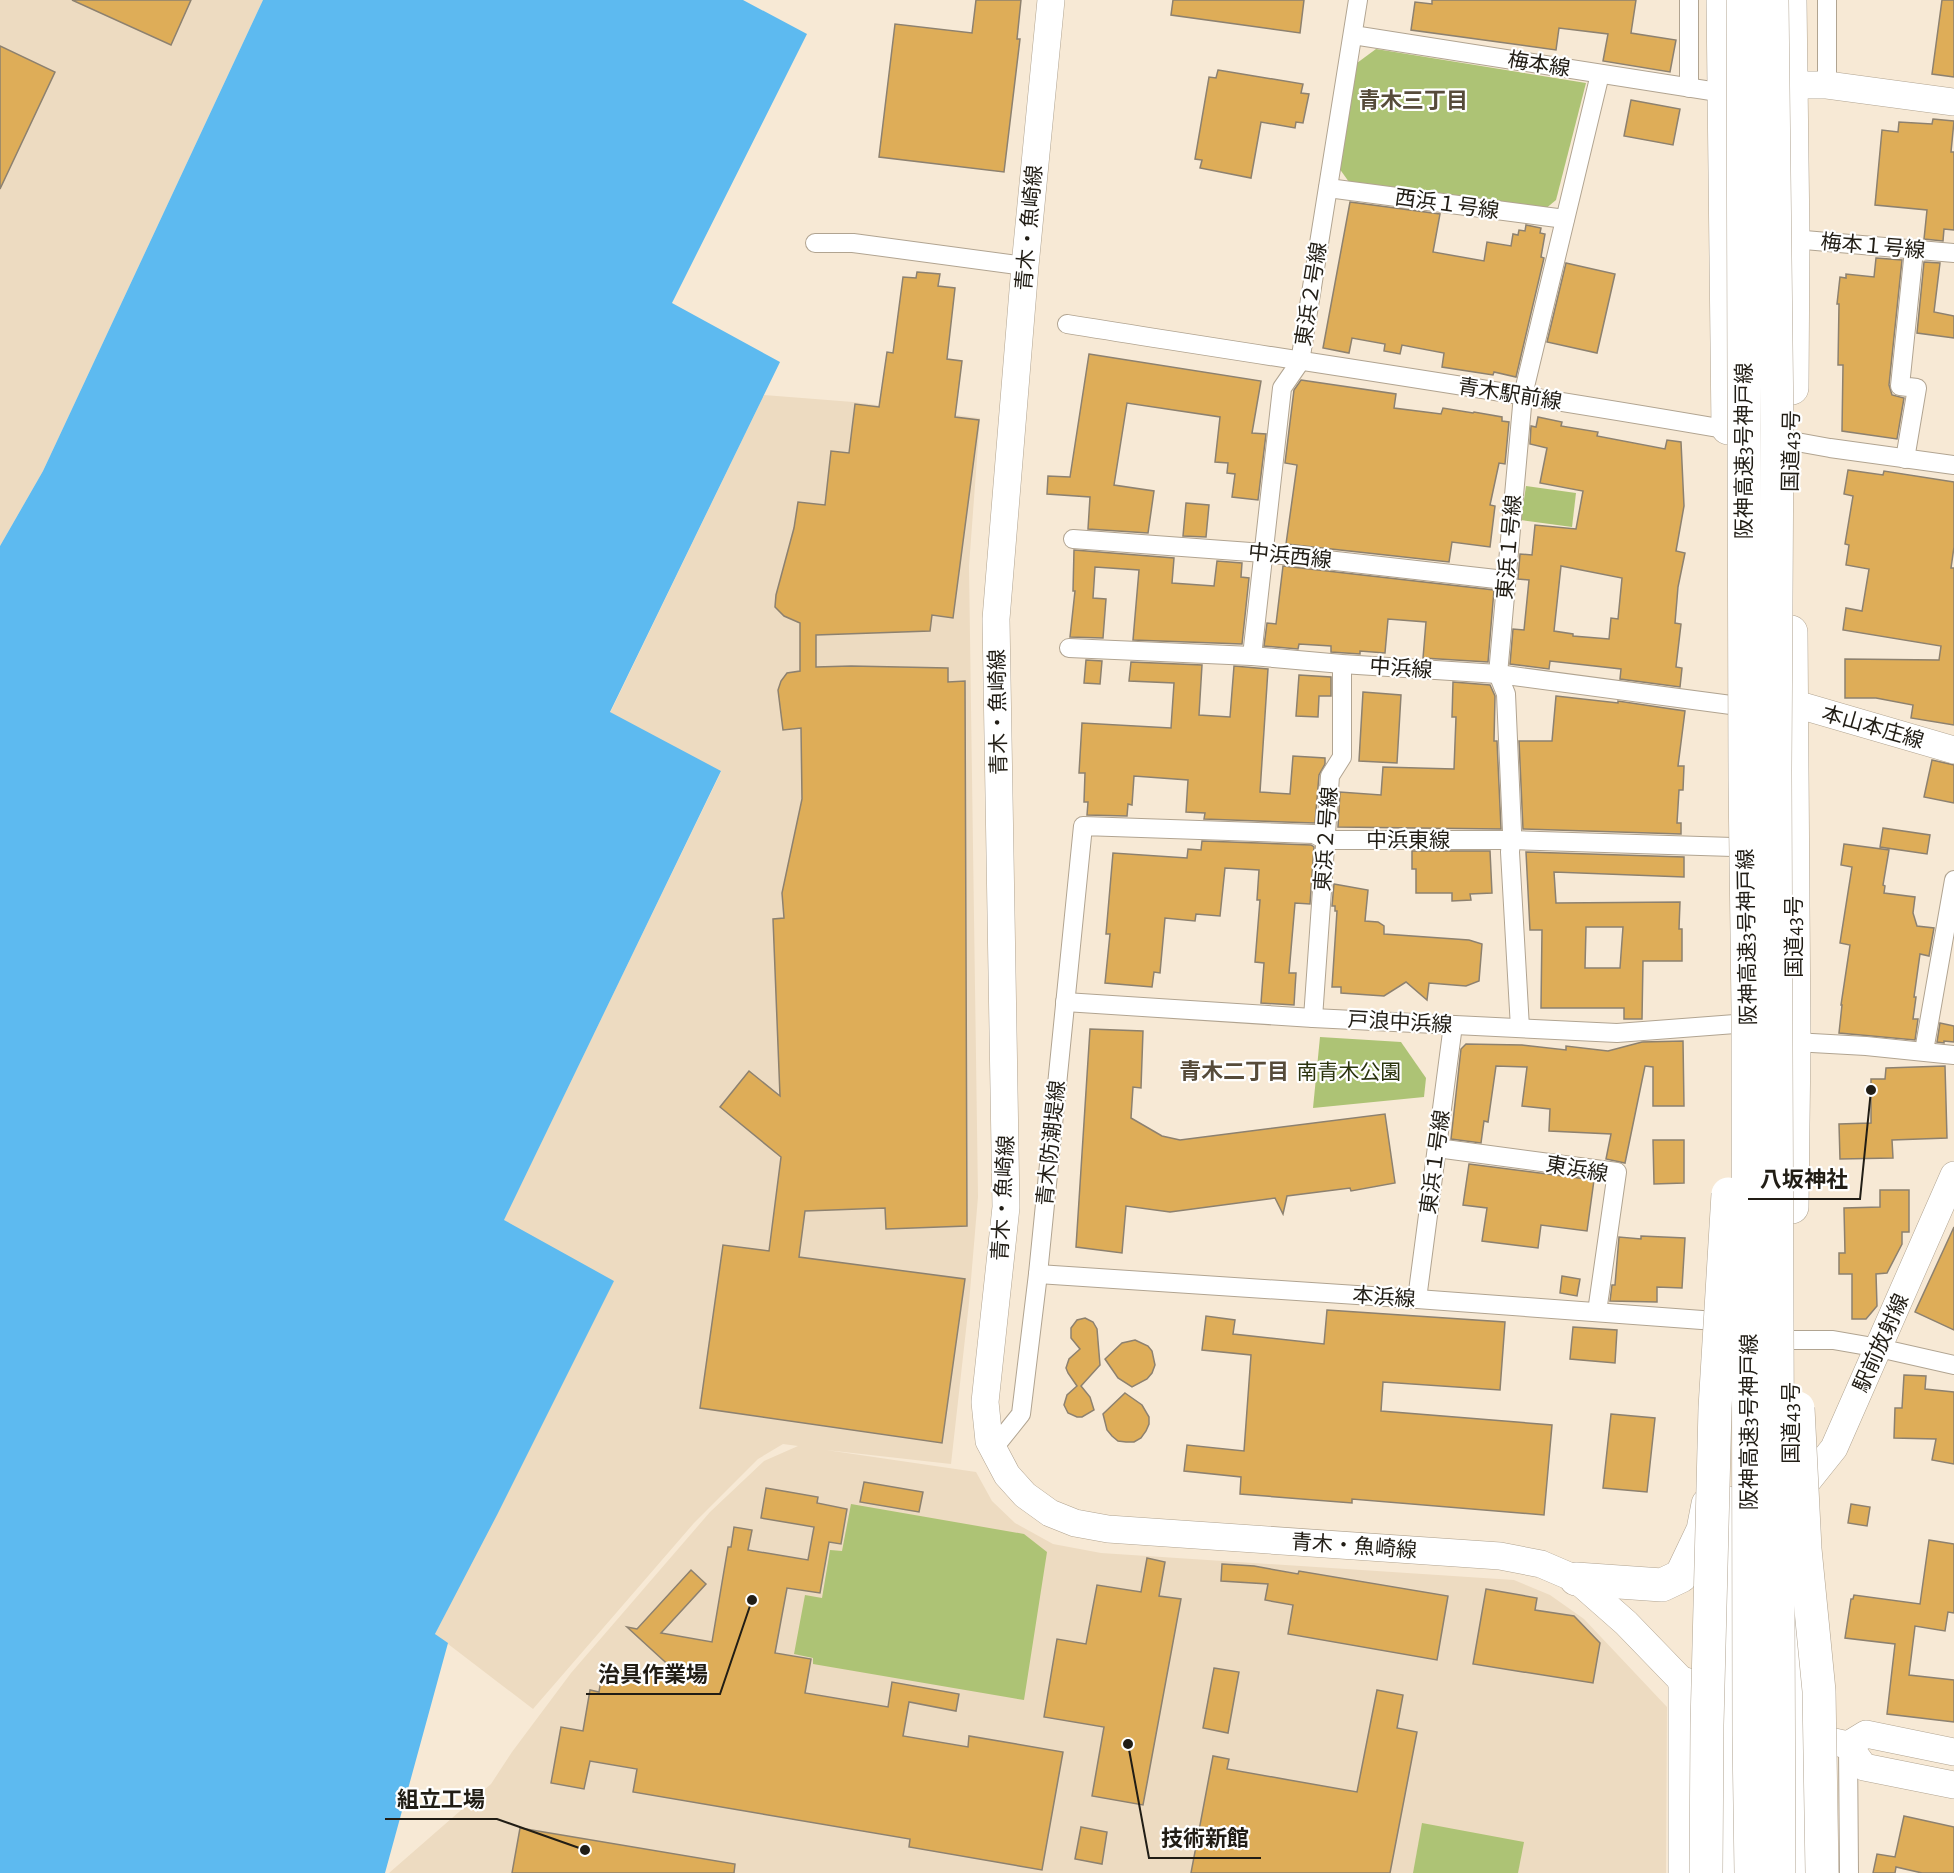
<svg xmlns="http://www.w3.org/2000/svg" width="1954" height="1873" font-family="'Alegreya Sans','Noto Sans JP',sans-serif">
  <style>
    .built { fill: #eddbc1 }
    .green { fill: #adc375 }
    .water { fill: #5dbaf0 }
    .building { fill: #dead58; stroke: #8d816f; stroke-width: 1.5; fill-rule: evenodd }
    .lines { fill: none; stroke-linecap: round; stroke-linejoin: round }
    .street-casing { stroke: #b1a491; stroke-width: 20 }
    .secondary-casing { stroke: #b1a491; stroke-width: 28 }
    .highway-casing { stroke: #b1a491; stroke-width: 34 }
    .street { stroke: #fff; stroke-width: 18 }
    .secondary { stroke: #fff; stroke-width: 27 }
    .highway { stroke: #fff; stroke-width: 33 }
    .highway-bridge-casing { stroke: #b1a491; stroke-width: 34; stroke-linecap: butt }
    .highway-bridge { stroke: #fff; stroke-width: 33 }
    .labels { text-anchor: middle; stroke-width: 4.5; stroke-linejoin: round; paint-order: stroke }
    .street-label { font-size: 21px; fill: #211d15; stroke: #fff }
    .park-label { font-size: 21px; fill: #2b340f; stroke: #fff }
    .neighbourhood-label { font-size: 22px; font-weight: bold; fill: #564b3a; stroke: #fff }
    .leader { fill: none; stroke: #211d15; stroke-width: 2 }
    .callout-dot { fill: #211d15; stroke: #fff; stroke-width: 2 }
    .callout-label { font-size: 22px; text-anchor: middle; font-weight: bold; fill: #211d15; stroke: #fff; stroke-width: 4.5; stroke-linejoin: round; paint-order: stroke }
  </style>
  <rect width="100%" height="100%" fill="#f7e9d5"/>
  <g class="built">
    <polygon points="0,0 263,0 43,471 0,546"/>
    <polygon points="764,395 853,402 980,418 969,566 978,1197 969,1303 951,1464 826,1450 976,1472 992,1501 1015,1523 1053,1544 1101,1553 1514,1580 1550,1595 1584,1619 1667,1707 1666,1873 389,1873 491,1784 512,1752 571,1673 710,1512 764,1461 798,1446 783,1444 758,1459 694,1523 533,1709 435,1634 613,1281 503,1221 721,772 610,713"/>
  </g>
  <g class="green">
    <polygon points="1376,49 1586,83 1556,200 1544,210 1349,182 1339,168 1357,63"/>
    <polygon points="1526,486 1576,493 1572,527 1521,520"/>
    <polygon points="1320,1037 1401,1042 1426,1078 1424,1097 1313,1108"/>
    <polygon points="851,1504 1024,1534 1047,1552 1024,1700 813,1664 813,1658 794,1654 805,1595 822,1598 830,1550 842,1551"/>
    <polygon points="1422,1823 1524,1842 1518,1873 1413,1873"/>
  </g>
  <polygon class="water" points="263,0 743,0 807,34 672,303 780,362 610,712 721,771 504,1220 614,1281 497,1515 435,1634 448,1643 385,1873 0,1873 0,546 43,471"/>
  <g class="building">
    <polygon points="72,0 191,0 171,45"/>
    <polygon points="976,0 1021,0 1017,39 1020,39 1004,172 879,157 895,24 972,33"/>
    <polygon points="1173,0 1304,0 1300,33 1171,15"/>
    <polygon points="1432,0 1636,0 1631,33 1676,40 1670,72 1603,61 1608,34 1559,28 1556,50 1411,30 1415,2 1432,4"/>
    <polygon points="1942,0 1954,0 1954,77 1932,74"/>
    <polygon points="0,46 55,72 0,189"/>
    <polygon points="1218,70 1303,84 1301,93 1309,94 1303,123 1296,122 1295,128 1261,122 1251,178 1200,168 1202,160 1195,159 1209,77 1216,78"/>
    <polygon points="1631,100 1680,109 1673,145 1624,136"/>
    <polygon points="1933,119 1954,121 1951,152 1954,152 1954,230 1944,229 1943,241 1924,239 1927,210 1875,205 1882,130 1898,132 1899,122 1932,124"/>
    <polygon points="1350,202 1440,214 1433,252 1484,261 1487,242 1511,246 1513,234 1518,235 1519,230 1525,231 1526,225 1541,228 1540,233 1545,234 1541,257 1544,258 1516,377 1494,372 1493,375 1442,367 1444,353 1402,345 1400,354 1384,351 1385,344 1352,338 1349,353 1323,348"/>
    <polygon points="1876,258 1902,260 1889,385 1892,395 1904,398 1897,439 1842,431 1843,365 1838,365 1839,304 1837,304 1840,277 1846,278 1846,274 1874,277"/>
    <polygon points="1924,262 1940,263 1934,312 1954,316 1954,338 1917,333"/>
    <polygon points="1566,263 1615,274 1597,353 1547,342"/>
    <polygon points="917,272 940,274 938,286 955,288 947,359 962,361 955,417 979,420 953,618 932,615 930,631 816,635 816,667 851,666 948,668 948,682 965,681 967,1226 886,1229 885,1208 805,1211 799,1257 965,1279 942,1443 700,1408 723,1245 769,1251 781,1157 720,1107 749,1071 780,1096 773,919 784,918 782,893 802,799 801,728 783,730 778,690 781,681 787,673 800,671 800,623 784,616 775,607 776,595 794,528 798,502 825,505 831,451 849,453 855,404 879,407 887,352 893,353 903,277 916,278"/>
    <polygon points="1089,354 1261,381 1252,433 1266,434 1258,500 1232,497 1235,474 1227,473 1228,463 1215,462 1220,417 1127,403 1114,485 1154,491 1148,533 1088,529 1090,497 1047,494 1048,476 1070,477"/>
    <polygon points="1301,380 1396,394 1394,408 1441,414 1443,408 1473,413 1474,412 1502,417 1502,421 1509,422 1505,464 1499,463 1490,505 1495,506 1490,547 1452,542 1449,562 1286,544 1297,465 1285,463 1294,390"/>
    <path d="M1538,417L1562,422L1561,426L1598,432L1597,436L1665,449L1667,440L1681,442L1684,506L1676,551L1685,553L1678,587L1675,623L1681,624L1676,667L1682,668L1680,687L1620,679L1621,669L1550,661L1549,669L1510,664L1513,629L1524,630L1529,580L1518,579L1520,554L1532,555L1535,525L1576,529L1583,491L1540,483L1547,448L1530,444L1531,426L1536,427ZM1561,566L1622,578L1618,619L1611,618L1609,639L1573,636V634L1554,631Z"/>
    <polygon points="1848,470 1883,475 1884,471 1954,482 1954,547 1951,568 1954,568 1954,725 1911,718 1913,705 1876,698 1845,698 1845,659 1939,660 1941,646 1843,630 1846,608 1862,611 1869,569 1846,565 1849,545 1845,544 1853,496 1844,494"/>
    <polygon points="1186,503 1209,505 1206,537 1183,536"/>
    <polygon points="1074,550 1174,558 1172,583 1214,586 1217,561 1242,563 1241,577 1249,578 1242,644 1133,640 1139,570 1095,567 1093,598 1106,599 1103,638 1070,637 1075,591 1073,591"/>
    <polygon points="1283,566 1494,590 1488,662 1423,658 1426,622 1388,619 1385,653 1360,651 1360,654 1331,652 1331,646 1299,644 1298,649 1264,646 1267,623 1276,624"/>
    <polygon points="1086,660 1102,661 1100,684 1084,683"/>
    <polygon points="1131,662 1202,665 1199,715 1230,717 1234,666 1268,669 1260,792 1290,794 1293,756 1325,758 1325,764 1319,775 1315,823 1204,819 1205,813 1186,812 1188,780 1134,776 1132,805 1128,804 1127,816 1087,815 1088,802 1084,802 1085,773 1079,773 1082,723 1171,728 1174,683 1129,681"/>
    <polygon points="1299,675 1331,677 1331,696 1319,696 1318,717 1296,716"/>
    <polygon points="1453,682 1490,685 1495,696 1494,741 1497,741 1501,829 1338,827 1340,792 1381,795 1383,767 1454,769 1456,717 1452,717"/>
    <polygon points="1363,692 1401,695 1397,763 1359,761"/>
    <polygon points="1556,696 1618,703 1618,701 1685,711 1678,766 1684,766 1683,790 1679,790 1677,823 1681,823 1681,834 1523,829 1519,741 1552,741"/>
    <polygon points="1932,760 1954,765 1954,803 1924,797"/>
    <polygon points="1883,828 1930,835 1927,854 1880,847"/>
    <polygon points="1202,841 1311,845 1314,847 1310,904 1295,903 1289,973 1296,973 1294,1005 1261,1003 1264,963 1255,962 1260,900 1257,900 1259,870 1225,868 1220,916 1196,914 1195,921 1165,918 1160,973 1154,972 1152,987 1105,983 1110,934 1106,934 1113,853 1187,858 1188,849 1201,850"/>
    <polygon points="1844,844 1889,850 1883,885 1885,886 1884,893 1915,897 1913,913 1917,926 1934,928 1929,956 1920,954 1914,997 1916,997 1913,1019 1918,1019 1915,1040 1839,1033 1842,1005 1841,1005 1850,945 1840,943 1852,867 1841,865"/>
    <polygon points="1412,851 1490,851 1492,893 1470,894 1471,900 1452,901 1452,893 1416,893 1416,869 1412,869"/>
    <path d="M1526,852L1684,857V877L1554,872L1556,903L1680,902L1679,929H1682V961H1643L1642,1019H1624V1008H1541L1542,930H1530ZM1586,927H1623L1620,968H1585Z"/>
    <polygon points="1334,884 1368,890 1365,921 1378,922 1384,926 1384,934 1469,940 1482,944 1479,981 1466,986 1429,983 1427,1000 1406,982 1384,996 1341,993 1341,987 1332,987 1337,911 1335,911 1335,906 1332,906"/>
    <polygon points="1940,1023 1954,1026 1954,1042 1944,1041 1944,1043 1937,1042"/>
    <polygon points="1090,1029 1143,1031 1141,1088 1133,1087 1131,1118 1162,1136 1180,1140 1385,1114 1395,1183 1351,1191 1350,1188 1287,1196 1283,1214 1275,1198 1170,1212 1126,1206 1122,1253 1076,1247"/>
    <polygon points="1683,1041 1684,1106 1653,1106 1653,1067 1645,1066 1625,1163 1606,1159 1611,1134 1549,1131 1550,1109 1522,1106 1527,1067 1496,1066 1488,1122 1484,1121 1481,1143 1451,1139 1461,1049 1466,1044 1522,1045 1566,1050 1566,1046 1608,1051 1642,1042"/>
    <polygon points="1945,1066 1947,1138 1892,1140 1893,1158 1840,1159 1839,1124 1871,1123 1871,1079 1885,1079 1886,1068"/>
    <polygon points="1653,1140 1684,1140 1684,1183 1654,1184"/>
    <polygon points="1469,1164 1594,1180 1587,1231 1541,1225 1538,1248 1482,1241 1487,1208 1463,1205"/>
    <polygon points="1880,1190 1909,1190 1909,1232 1902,1232 1902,1244 1887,1273 1876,1274 1877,1306 1866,1319 1852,1319 1852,1274 1839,1274 1839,1253 1845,1253 1844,1208 1880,1207"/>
    <polygon points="1954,1227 1954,1330 1915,1312"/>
    <polygon points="1641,1236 1685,1238 1682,1288 1657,1287 1657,1302 1610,1301 1612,1285 1615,1285 1619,1237 1641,1239"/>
    <polygon points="1562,1276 1580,1279 1577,1296 1560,1293"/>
    <polygon points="1327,1310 1505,1322 1500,1390 1383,1382 1381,1411 1552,1425 1544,1515 1352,1499 1352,1503 1240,1494 1241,1477 1184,1471 1187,1445 1244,1451 1251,1355 1202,1350 1206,1316 1235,1320 1233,1334 1324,1344"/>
    <polygon points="1085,1318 1093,1322 1097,1329 1100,1365 1081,1386 1090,1397 1094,1410 1082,1417 1077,1417 1068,1413 1064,1405 1067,1395 1077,1386 1068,1373 1066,1368 1069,1359 1080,1349 1071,1338 1071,1328 1077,1320"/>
    <polygon points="1573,1327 1617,1330 1615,1363 1570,1359"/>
    <polygon points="1135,1340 1148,1346 1152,1351 1155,1365 1152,1373 1147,1379 1132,1387 1118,1378 1105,1359 1122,1343"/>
    <polygon points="1904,1375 1926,1376 1925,1389 1954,1392 1954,1464 1932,1460 1936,1439 1894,1438 1895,1408 1902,1408"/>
    <polygon points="1125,1393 1142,1405 1149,1417 1149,1424 1146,1431 1141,1438 1134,1442 1126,1442 1118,1441 1112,1436 1107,1430 1103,1414"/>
    <polygon points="1611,1414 1655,1418 1647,1492 1603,1488"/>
    <polygon points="864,1482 923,1492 919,1512 860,1502"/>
    <polygon points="766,1488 818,1497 817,1503 847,1509 841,1544 829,1542 820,1593 787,1588 775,1653 811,1659 805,1693 888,1707 892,1682 959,1694 956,1711 909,1702 903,1736 968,1747 969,1736 1063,1752 1042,1870 909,1847 910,1839 633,1792 637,1769 590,1761 584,1789 551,1783 561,1727 583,1731 590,1690 599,1692 603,1667 687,1682 627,1627 637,1629 691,1570 706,1584 661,1633 712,1642 728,1547 731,1547 734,1527 752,1530 748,1550 808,1560 814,1527 761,1518"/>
    <polygon points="1851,1504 1870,1507 1867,1526 1848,1523"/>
    <polygon points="1929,1540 1954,1544 1954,1613 1948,1612 1945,1631 1915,1626 1909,1675 1954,1680 1954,1722 1887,1714 1895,1644 1845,1638 1851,1599 1853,1599 1854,1595 1920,1604"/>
    <polygon points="1147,1558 1165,1562 1159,1596 1181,1599 1143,1805 1092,1796 1104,1727 1044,1717 1057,1639 1086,1644 1097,1585 1141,1592"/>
    <polygon points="1222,1564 1254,1566 1298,1574 1299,1571 1448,1596 1437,1660 1288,1634 1293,1605 1265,1600 1268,1584 1221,1581"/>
    <polygon points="1486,1589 1537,1598 1535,1610 1574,1616 1600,1643 1593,1683 1473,1664"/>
    <polygon points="1214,1668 1239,1672 1228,1733 1203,1728"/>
    <polygon points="1377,1690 1403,1695 1397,1728 1417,1732 1390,1873 1191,1873 1213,1756 1229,1759 1227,1769 1357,1792"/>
    <polygon points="1904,1816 1954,1827 1954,1873 1922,1873 1896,1867 1895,1873 1873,1873 1877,1854 1895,1857"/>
    <polygon points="1081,1827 1107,1832 1102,1864 1075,1859"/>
    <polygon points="520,1828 735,1864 734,1873 512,1873"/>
  </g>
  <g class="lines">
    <defs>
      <g id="street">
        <polyline points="1689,0 1689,88"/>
        <polyline points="1827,0 1827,85"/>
        <polyline points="1353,35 1724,93"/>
        <polyline points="1328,188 1565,219"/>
        <polyline points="1793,239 1954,253"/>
        <polyline points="815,243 853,243 1025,266"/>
        <path d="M1067,324C1290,360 1513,392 1736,431"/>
        <polyline points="1769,437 1830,448 1954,465"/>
        <polyline points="1905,459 1917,388 1900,386 1914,250"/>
        <polyline points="1073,539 1264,553 1505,580"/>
        <polyline points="1069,648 1252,656 1342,664 1498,674 1731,705"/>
        <polyline points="1252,656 1282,388 1300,362 1358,0"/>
        <polyline points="1065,1002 1313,1018 1617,1033 1735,1024"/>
        <polyline points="1313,1018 1330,776 1342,757 1342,664"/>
        <polyline points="1520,1028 1510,852 1512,831 1506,694 1498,674 1523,395 1600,74"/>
        <polyline points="1794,1042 1866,1046 1954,1055"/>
        <polyline points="1924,1051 1954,880"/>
        <polyline points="1437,1148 1617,1172 1597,1312"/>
        <polyline points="1038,1274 1417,1299 1729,1322"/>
        <polyline points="1417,1299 1453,1025"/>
        <polyline points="1791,1340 1833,1340 1879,1348 1954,1365"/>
        <polyline points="993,1449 1021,1414 1038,1274 1083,826 1314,834 1325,840 1511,840 1733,847"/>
        <polyline points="1848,1745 1849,1873"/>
      </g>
      <g id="secondary">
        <polyline points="1051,0 1025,266 996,619 1006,1207 985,1402 989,1441 1007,1475 1025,1495 1050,1513 1075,1523 1108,1529 1500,1556 1541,1564 1576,1579 1626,1623 1685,1684 1703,1695"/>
        <polyline points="1790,85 1827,85 1954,102"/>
        <polyline points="1792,703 1954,750"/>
        <polyline points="1794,1498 1834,1448 1954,1175"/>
        <polyline points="1802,1735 1848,1745"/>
        <polyline points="1848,1745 1864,1767 1954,1785"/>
        <polyline points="1848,1745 1866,1734 1954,1752"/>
      </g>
      <g id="highway">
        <polyline points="1723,0 1728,428"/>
        <polyline points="1790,0 1793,239 1792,388"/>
        <polyline points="1791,632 1794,1042 1792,1207"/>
        <polyline points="1576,1579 1662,1585 1681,1576 1703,1530 1708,1504"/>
        <polyline points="1796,1607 1803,1736 1803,1873"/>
        <polyline points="1685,1873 1685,1684"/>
        <polyline points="1728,1873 1728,1503"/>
      </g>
    </defs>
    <use href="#street" class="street-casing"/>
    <use href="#secondary" class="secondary-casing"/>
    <use href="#highway" class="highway-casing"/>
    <use href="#street" class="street"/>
    <use href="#secondary" class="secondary"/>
    <use href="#highway" class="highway"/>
    <defs>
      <g id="highway-bridge">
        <polyline points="1743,0 1745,781 1748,1008 1749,1736 1751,1873"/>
        <polyline points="1772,0 1777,428 1775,771 1779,1873"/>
        <polyline points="1798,1408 1805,1549 1819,1691 1822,1873"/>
        <polyline points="1706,1873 1707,1725 1715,1408 1728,1194"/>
      </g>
    </defs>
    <use href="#highway-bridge" class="highway-bridge-casing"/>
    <use href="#highway-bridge" class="highway-bridge"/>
  </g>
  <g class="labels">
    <g class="street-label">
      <text transform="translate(1539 64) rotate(9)" y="7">梅本線</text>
      <text transform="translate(1447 204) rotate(8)" y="7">西浜１号線</text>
      <text transform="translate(1029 228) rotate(-85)" y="7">青木・魚崎線</text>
      <text transform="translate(1873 246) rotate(5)" y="7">梅本１号線</text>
      <text transform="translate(1311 294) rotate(-81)" y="7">東浜２号線</text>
      <text transform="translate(1510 394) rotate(9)" y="7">青木駅前線</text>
      <text transform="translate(1744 451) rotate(-90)" y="7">阪神高速3号神戸線</text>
      <text transform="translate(1791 451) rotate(-89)" y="7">国道43号</text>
      <text transform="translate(1509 547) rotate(-85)" y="7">東浜１号線</text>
      <text transform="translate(1290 556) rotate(6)" y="7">中浜西線</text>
      <text transform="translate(1401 668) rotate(4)" y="7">中浜線</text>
      <text transform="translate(998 712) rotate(-91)" y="7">青木・魚崎線</text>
      <text transform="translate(1873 727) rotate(16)" y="7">本山本庄線</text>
      <text transform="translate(1326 839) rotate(-86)" y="7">東浜２号線</text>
      <text x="1408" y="847">中浜東線</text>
      <text transform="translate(1747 937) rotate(-91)" y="7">阪神高速3号神戸線</text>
      <text transform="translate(1794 937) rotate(-90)" y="7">国道43号</text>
      <text transform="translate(1400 1022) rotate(3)" y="7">戸浪中浜線</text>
      <text transform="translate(1051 1143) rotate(-84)" y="7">青木防潮堤線</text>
      <text transform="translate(1435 1162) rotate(-82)" y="7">東浜１号線</text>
      <text transform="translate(1577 1169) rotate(10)" y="7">東浜線</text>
      <text transform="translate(1003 1198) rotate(-87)" y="7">青木・魚崎線</text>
      <text transform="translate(1384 1297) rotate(4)" y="7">本浜線</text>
      <text transform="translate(1881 1343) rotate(-66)" y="7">駅前放射線</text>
      <text transform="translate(1749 1422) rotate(-90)" y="7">阪神高速3号神戸線</text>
      <text transform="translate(1791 1423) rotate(-90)" y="7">国道43号</text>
      <text transform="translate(1354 1546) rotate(4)" y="7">青木・魚崎線</text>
    </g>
    <g class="park-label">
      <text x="1349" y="1079">南青木公園</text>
    </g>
    <g class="neighbourhood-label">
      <text x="1413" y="108">青木三丁目</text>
      <text x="1234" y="1079">青木二丁目</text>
    </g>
  </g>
  <path class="leader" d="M1871 1090L1860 1199H1748M752 1600L720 1694H586M585 1850L497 1819H385M1128 1744L1149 1858H1261"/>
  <g class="callout-dot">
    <circle cx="1871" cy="1090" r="6"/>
    <circle cx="752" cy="1600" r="6"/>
    <circle cx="585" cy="1850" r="6"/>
    <circle cx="1128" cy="1744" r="6"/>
  </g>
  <g class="callout-label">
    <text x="1804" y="1187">八坂神社</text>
    <text x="653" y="1682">治具作業場</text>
    <text x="441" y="1807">組立工場</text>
    <text x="1205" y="1846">技術新館</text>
  </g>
</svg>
